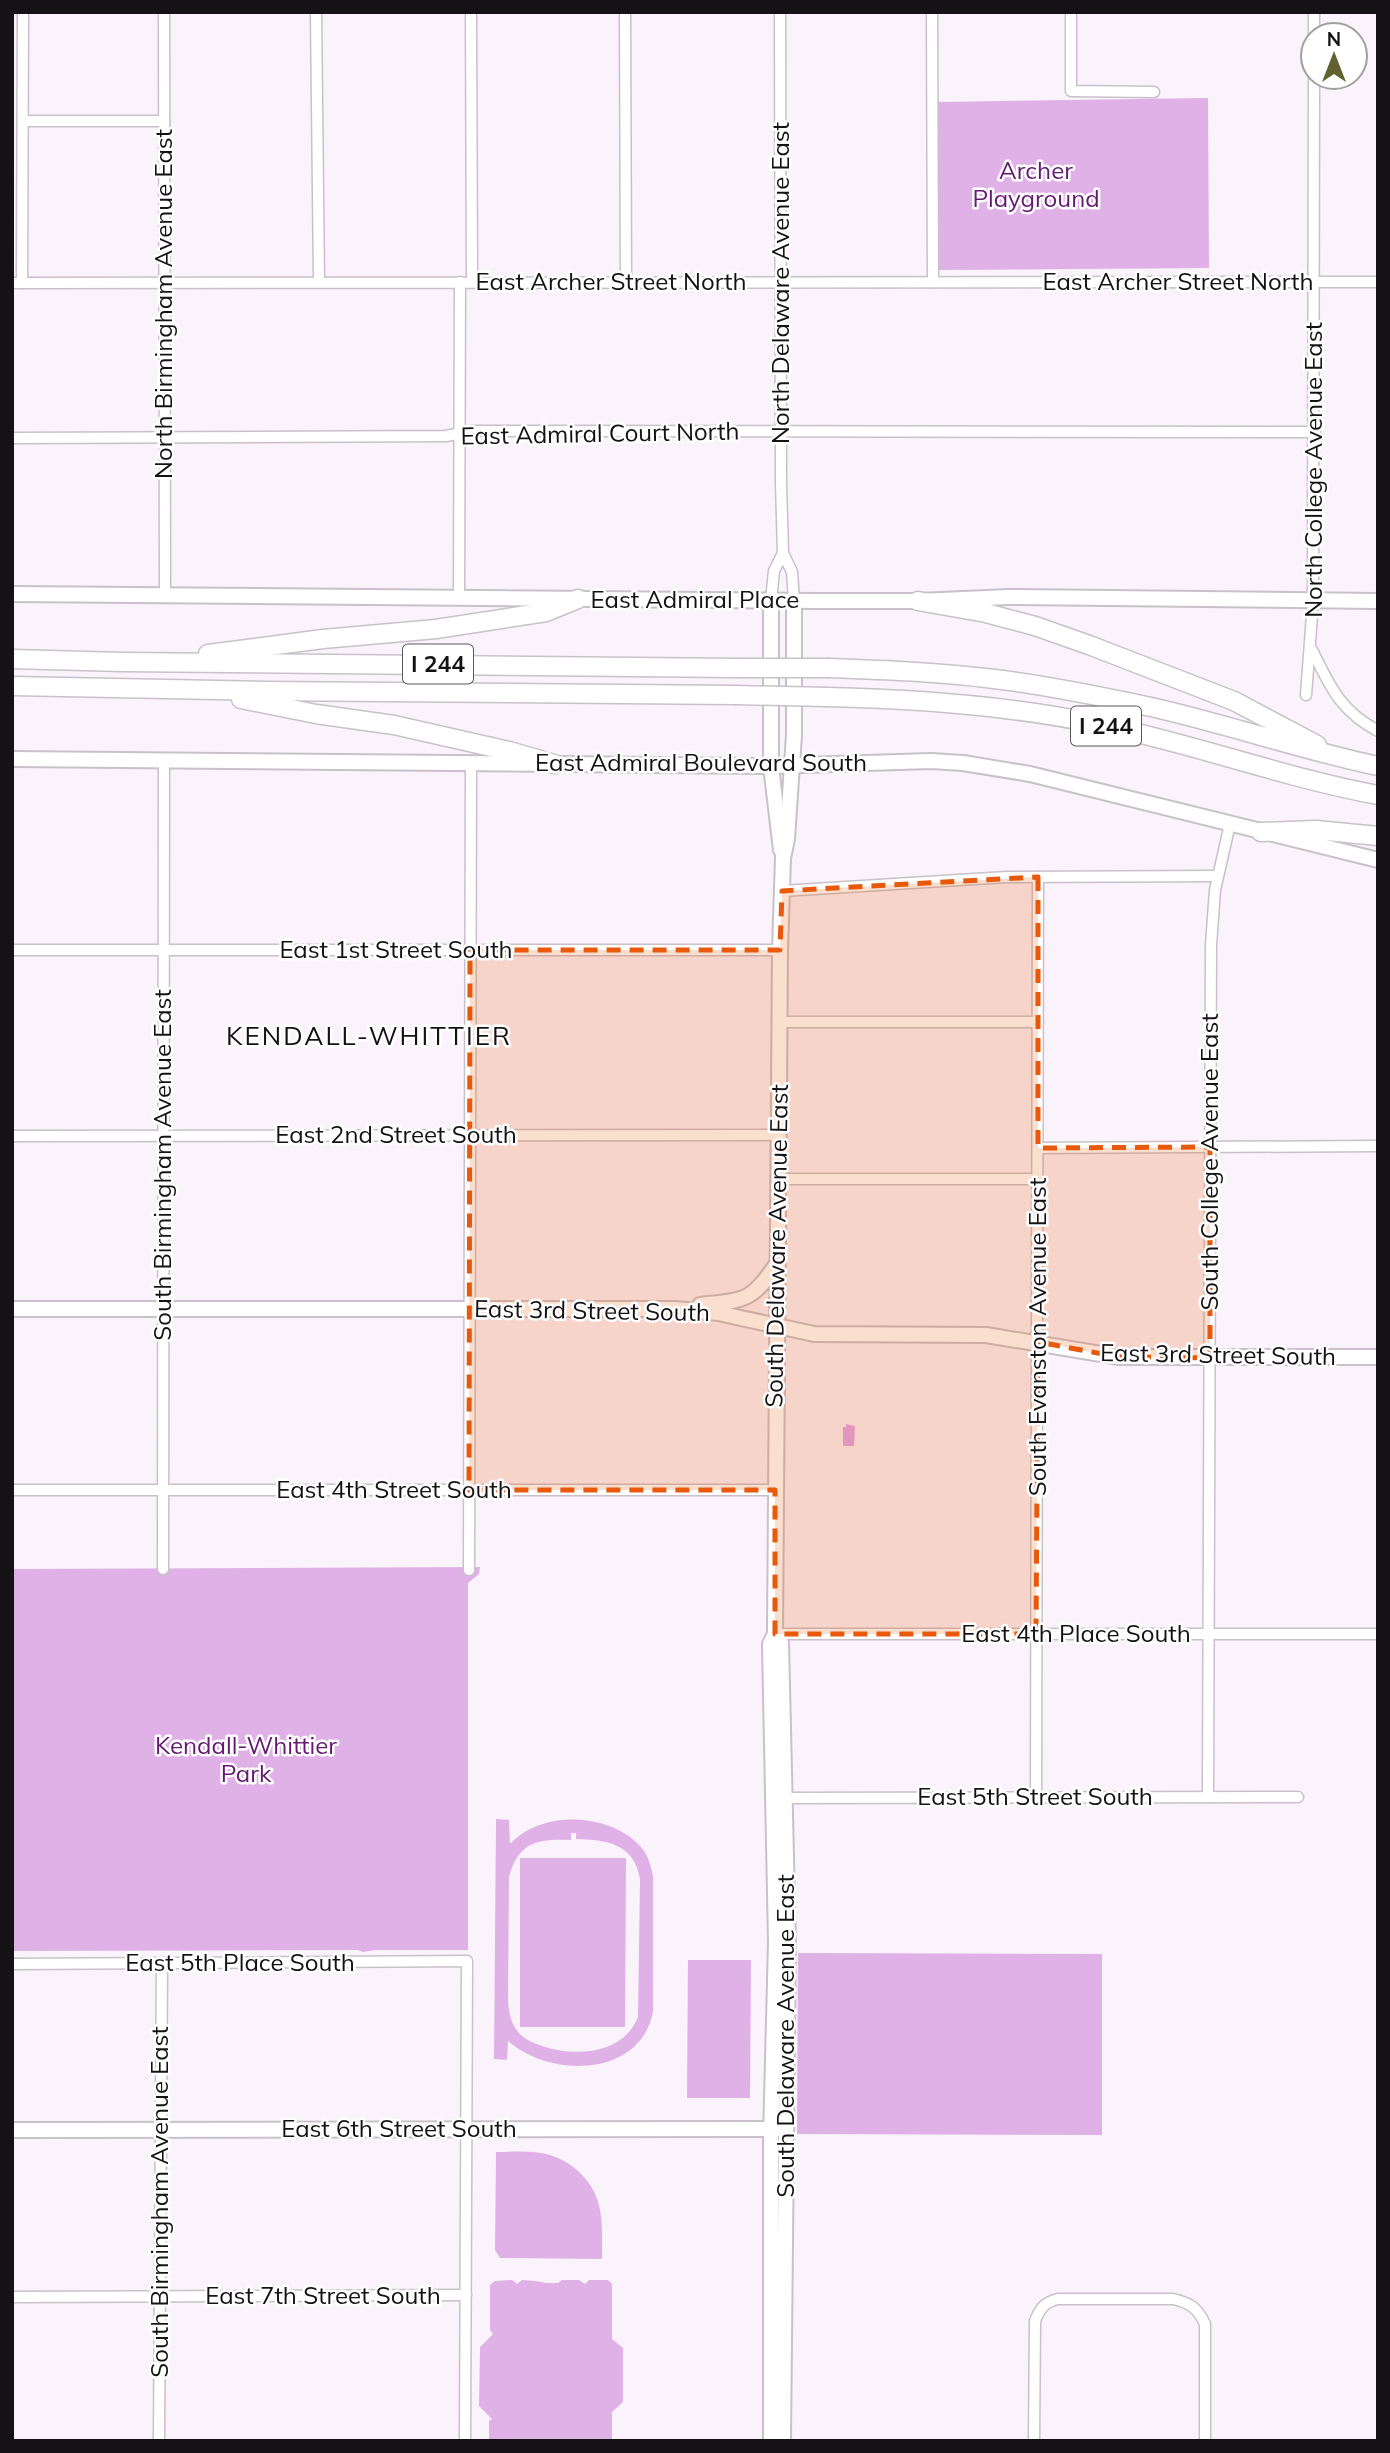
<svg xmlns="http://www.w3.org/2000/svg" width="1390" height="2453" font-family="Mulish,sans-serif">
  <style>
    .green { fill: #dfb1e6; fill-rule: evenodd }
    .water { fill: #e1a4eb }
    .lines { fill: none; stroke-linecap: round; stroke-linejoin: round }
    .street-casing { stroke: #c8c1c9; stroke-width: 13 }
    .secondary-casing { stroke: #c8c1c9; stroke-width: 18 }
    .highway-casing { stroke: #c8c1c9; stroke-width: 21 }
    .street { stroke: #fff; stroke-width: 10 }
    .secondary { stroke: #fff; stroke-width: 14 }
    .highway { stroke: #fff; stroke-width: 18 }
    .highway-bridge-casing { stroke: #c8c1c9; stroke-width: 21; stroke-linecap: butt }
    .highway-bridge { stroke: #fff; stroke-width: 18 }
    .marked { fill: #e8590c; fill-opacity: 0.2; stroke: #e8590c; stroke-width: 5; stroke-dasharray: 14 9; stroke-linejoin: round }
    .labels { text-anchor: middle; stroke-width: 5; stroke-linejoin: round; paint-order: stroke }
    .shield { fill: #fff; stroke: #5a595a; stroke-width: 2 }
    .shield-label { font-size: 23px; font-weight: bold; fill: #141214 }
    .park-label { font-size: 24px; fill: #631a6f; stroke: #fff }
    .street-label { font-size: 24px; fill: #141214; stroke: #fff }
    .neighbourhood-label { font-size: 26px; letter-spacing: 2px; fill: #141214; stroke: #fff }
  </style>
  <rect width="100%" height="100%" fill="#faf3fb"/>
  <g class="green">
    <polygon points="1208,98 1209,268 938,270 938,102"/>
    <polygon points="480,1567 479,1574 468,1583 468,1950 375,1950 363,1952 357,1950 12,1951 12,1569"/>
    <path d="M496,1819L509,1820L510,1844C541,1810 609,1812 640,1846C648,1854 651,1866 653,1876V2012C640,2078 550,2078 508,2041L507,2060L494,2059ZM571,1833H576V1839C606,1840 634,1843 640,1879L638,2017C623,2055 575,2057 542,2046C533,2043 524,2039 518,2032C511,2023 509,2013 508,2001L509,1877C519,1841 538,1839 571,1840Z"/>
    <polygon points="520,1858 626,1858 625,2027 520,2027"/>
    <polygon points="798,1953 1102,1954 1102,2135 797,2134"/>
    <polygon points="688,1960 751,1960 750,2098 687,2098"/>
    <path d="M496,2152C513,2152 533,2150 550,2155C575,2163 596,2184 600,2210C603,2226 602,2243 602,2259L500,2258L495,2250Z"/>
    <path d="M512,2280L517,2284L522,2280C535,2280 545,2284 558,2283L562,2280H579L585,2284L589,2280H608L612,2284V2339L623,2348V2402L612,2412V2441H489V2421L492,2419L479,2406L480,2347L493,2334L490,2330V2285L495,2281Z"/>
  </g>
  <polygon class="water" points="846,1424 855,1426 854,1446 843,1446 843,1427 846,1427"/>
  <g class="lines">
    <defs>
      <g id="street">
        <polyline points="164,12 165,595"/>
        <polyline points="316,12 319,282"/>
        <polyline points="471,12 472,282"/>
        <polyline points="625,12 626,282"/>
        <polyline points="780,12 781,483 783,553 792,572 794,601"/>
        <polyline points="932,12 933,282"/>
        <polyline points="1071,12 1071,91 1154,92"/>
        <polyline points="1314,12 1314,35"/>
        <polyline points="23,121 164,121"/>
        <polyline points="12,283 1378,282"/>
        <polyline points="22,283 23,12"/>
        <polyline points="12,438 446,436 472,431 1315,432"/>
        <polyline points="459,597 460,282"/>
        <polyline points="771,600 774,571 783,553"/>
        <path d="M1312,650C1330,686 1340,711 1378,731"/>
        <polyline points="1306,695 1313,602 1314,77"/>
        <polyline points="782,891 1007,877 1217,876"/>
        <polyline points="12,950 780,950"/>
        <polyline points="779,1022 1038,1022"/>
        <polyline points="12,1136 779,1135"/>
        <polyline points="1038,1148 1378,1146"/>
        <polyline points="779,1179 1038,1179"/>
        <polyline points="12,1490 775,1490"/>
        <polyline points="163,1569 164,761"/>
        <polyline points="469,1570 471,764"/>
        <polyline points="775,1634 1378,1634"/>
        <polyline points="1036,1797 1038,877"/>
        <polyline points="1208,1797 1211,945 1215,890 1230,824"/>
        <polyline points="779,1798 1298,1797"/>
        <polyline points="12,1964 467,1961 465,2441"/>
        <polyline points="12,2297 466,2295"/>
        <polyline points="159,2441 162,1964"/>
        <path d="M1034,2441L1035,2321C1040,2308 1045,2302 1058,2299H1173C1190,2303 1197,2307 1205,2324V2441"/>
      </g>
      <g id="secondary">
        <polyline points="12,594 818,601 918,601 1009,597 1378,601"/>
        <polyline points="771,600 771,766 781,850"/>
        <polyline points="12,759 771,766 931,761 963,763 1030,774 1378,860"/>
        <path d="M700,1305C745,1300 752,1302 778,1262"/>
        <polyline points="12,1309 675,1309 718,1313 814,1334 986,1335 1119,1357 1378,1357"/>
        <polyline points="775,1634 781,1643 788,1943 783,2441"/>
        <polyline points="12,2130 781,2129"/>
        <polyline points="771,2441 771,2139 776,1942 770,1644 775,1634 780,950 783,858 787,839 794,735 794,601"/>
      </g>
      <g id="highway">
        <polyline points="918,601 986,613 1035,626 1089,645 1234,701 1317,745"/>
        <polyline points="208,654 323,639 436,629 546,612 578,599"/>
        <polyline points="12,659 122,662 736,668"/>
        <path d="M829,668C884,670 939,672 994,679C1046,685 1099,696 1151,707C1227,724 1301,750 1378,766"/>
        <polyline points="12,686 266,691 735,695"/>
        <path d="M827,697C916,699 1005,705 1093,723C1189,742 1281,777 1378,795"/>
        <polyline points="241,699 316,714 394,725 509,751 554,764"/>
        <polyline points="1261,832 1316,830 1378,836"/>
      </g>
    </defs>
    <use href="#street" class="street-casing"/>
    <use href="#secondary" class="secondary-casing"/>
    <use href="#highway" class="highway-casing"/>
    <use href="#street" class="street"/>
    <use href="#secondary" class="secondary"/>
    <use href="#highway" class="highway"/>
    <defs>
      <g id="highway-bridge">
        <polyline points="736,668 829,668"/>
        <polyline points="735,695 827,697"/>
      </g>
    </defs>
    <use href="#highway-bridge" class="highway-bridge-casing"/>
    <use href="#highway-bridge" class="highway-bridge"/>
  </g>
  <path class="marked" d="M1038,877V1148L1210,1147V1358L1119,1357L1038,1342L1036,1634H775V1490H469L470,950H780L782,891Z"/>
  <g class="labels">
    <g class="shield">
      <rect x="403" y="644.5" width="70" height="39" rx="5"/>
      <rect x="1071" y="706.5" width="70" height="39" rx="5"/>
    </g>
    <g class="shield-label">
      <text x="438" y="672">I 244</text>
      <text x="1106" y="734">I 244</text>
    </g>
    <g class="park-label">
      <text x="1036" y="179">Archer<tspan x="1036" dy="28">Playground</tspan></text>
      <text x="246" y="1754">Kendall-Whittier<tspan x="246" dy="28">Park</tspan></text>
    </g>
    <g class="street-label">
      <text x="611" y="290">East Archer Street North</text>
      <text x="1178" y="290">East Archer Street North</text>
      <text transform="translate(781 283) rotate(-90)" y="8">North Delaware Avenue East</text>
      <text transform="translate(164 304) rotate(-90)" y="8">North Birmingham Avenue East</text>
      <text transform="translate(600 434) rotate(-1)" y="8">East Admiral Court North</text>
      <text transform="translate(1314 470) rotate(-90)" y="8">North College Avenue East</text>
      <text x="695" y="608">East Admiral Place</text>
      <text x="701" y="771">East Admiral Boulevard South</text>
      <text x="396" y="958">East 1st Street South</text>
      <text x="396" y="1143">East 2nd Street South</text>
      <text transform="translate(1210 1162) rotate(-90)" y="8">South College Avenue East</text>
      <text transform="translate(163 1165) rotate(-90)" y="8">South Birmingham Avenue East</text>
      <text transform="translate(777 1246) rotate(-89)" y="8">South Delaware Avenue East</text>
      <text transform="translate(592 1311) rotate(1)" y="8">East 3rd Street South</text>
      <text transform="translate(1038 1337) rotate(-90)" y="8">South Evanston Avenue East</text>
      <text transform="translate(1218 1355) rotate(1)" y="8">East 3rd Street South</text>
      <text x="394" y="1498">East 4th Street South</text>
      <text x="1076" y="1642">East 4th Place South</text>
      <text x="1035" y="1805">East 5th Street South</text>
      <text x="240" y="1971">East 5th Place South</text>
      <text transform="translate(786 2036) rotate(-90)" y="8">South Delaware Avenue East</text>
      <text x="399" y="2137">East 6th Street South</text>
      <text transform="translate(160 2202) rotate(-90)" y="8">South Birmingham Avenue East</text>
      <text x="323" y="2304">East 7th Street South</text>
    </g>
    <g class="neighbourhood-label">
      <text x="369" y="1045">KENDALL-WHITTIER</text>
    </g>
  </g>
  <rect width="1390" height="2453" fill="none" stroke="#141214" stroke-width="28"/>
  <g transform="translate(1334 56)"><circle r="33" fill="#ffffff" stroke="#a1a0a1" stroke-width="2"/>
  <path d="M0-5L12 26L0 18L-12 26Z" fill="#5f622f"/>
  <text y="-10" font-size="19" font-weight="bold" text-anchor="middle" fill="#141214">N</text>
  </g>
</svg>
